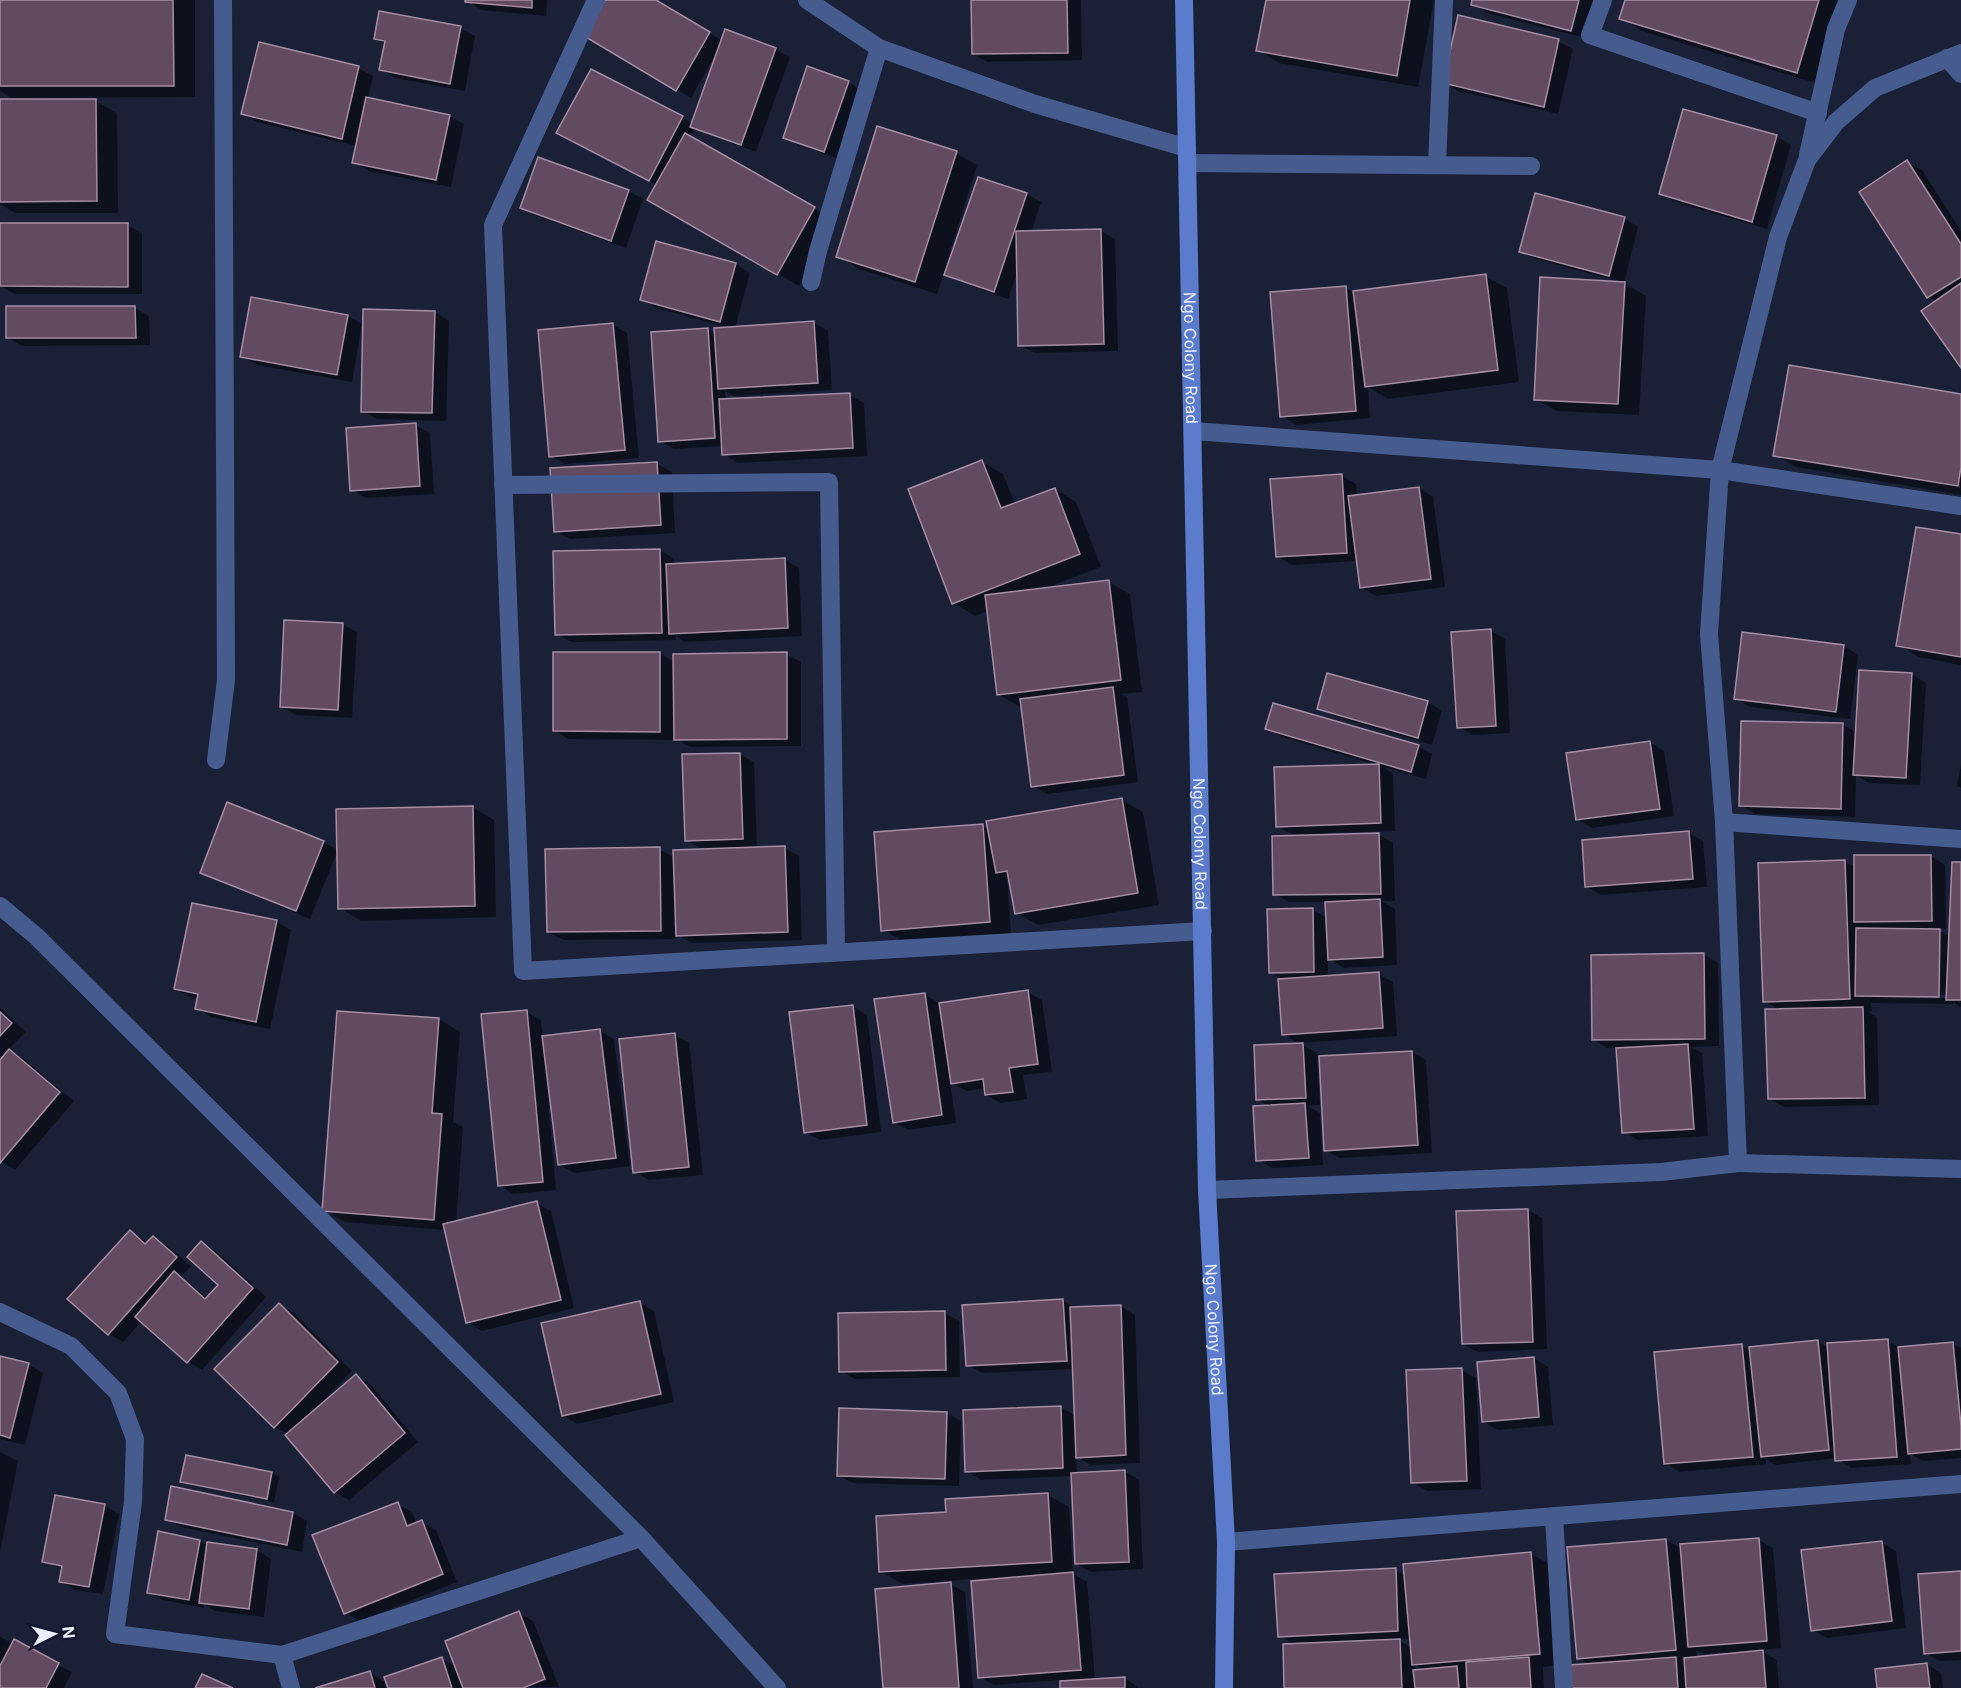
<svg xmlns="http://www.w3.org/2000/svg" width="1961" height="1688" font-family="Inter,sans-serif">
  <style>
    .shadow { fill: #0007; fill-rule: evenodd }
    .building { fill: #624b61; stroke: #a68da4; stroke-width: 1.5 }
    .lines { fill: none; stroke-linecap: round; stroke-linejoin: round }
    .street { stroke: #475c8e; stroke-width: 18 }
    .secondary { stroke: #5b7ccc; stroke-width: 18 }
    .labels { text-anchor: middle; stroke-width: 5; stroke-linejoin: round; paint-order: stroke }
    .street-label { font-size: 16px; fill: #ebeffc; stroke: #11172d }
  </style>
  <rect width="100%" height="100%" fill="#1a2137"/>
  <g class="shadow">
    <polygon points="0,0 195,0 195,97 11,98 0,91"/>
    <polygon points="467,0 547,0 546,16 481,10"/>
    <polygon points="607,0 653,0 723,41 775,49 790,57 756,152 706,134 695,128 690,137 836,221 799,286 649,199 657,185 572,141 682,117 693,124 715,56 691,98 586,36"/>
    <polygon points="972,0 1081,0 1082,60 988,62 973,54"/>
    <polygon points="1267,0 1434,0 1418,87 1279,63 1258,50"/>
    <polygon points="1474,0 1595,0 1585,38 1487,13 1473,4"/>
    <polygon points="1626,0 1836,0 1843,4 1819,84 1642,31 1621,18"/>
    <polygon points="460,28 475,36 465,91 395,78 381,69 386,44 375,38"/>
    <polygon points="1558,41 1573,49 1558,114 1459,91 1445,83"/>
    <polygon points="358,68 373,76 368,98 450,116 464,124 451,187 369,171 354,162 357,146 257,122 243,114"/>
    <polygon points="848,82 862,91 839,159 799,145 785,137"/>
    <polygon points="0,101 96,101 117,113 118,213 15,213 0,204"/>
    <polygon points="1684,110 1777,137 1791,145 1767,229 1675,202 1661,194"/>
    <polygon points="956,153 977,165 946,265 949,266 1027,194 1041,202 1031,233 1101,231 1115,239 1118,351 1034,353 1020,345 1018,270 1008,299 960,282 944,273 937,294 859,269 838,256"/>
    <polygon points="1907,162 1922,170 1961,231 1961,366 1937,302 1929,297"/>
    <polygon points="628,191 643,199 626,248 536,216 522,207"/>
    <polygon points="1624,218 1638,227 1624,283 1646,296 1639,415 1557,411 1535,399 1618,281 1535,259 1521,251"/>
    <polygon points="0,225 127,225 142,233 142,294 15,294 0,286"/>
    <polygon points="657,243 736,264 750,273 735,328 814,323 828,331 832,390 734,396 725,391 726,400 849,395 864,403 867,456 738,463 724,454 723,446 674,449 659,441 708,329 716,334 730,328 656,308 641,299"/>
    <polygon points="1485,276 1507,288 1519,382 1388,399 1368,387 1370,418 1296,425 1282,416 1345,288 1355,293"/>
    <polygon points="252,299 348,316 362,324 352,382 257,365 242,356"/>
    <polygon points="135,308 149,316 150,345 22,346 7,337"/>
    <polygon points="435,312 449,321 446,421 377,419 363,411"/>
    <polygon points="613,325 627,333 639,458 565,464 551,456"/>
    <polygon points="1961,396 1961,495 1796,467 1775,455"/>
    <polygon points="415,425 430,433 434,494 366,498 352,490"/>
    <polygon points="982,462 1003,474 1015,504 1055,489 1076,502 1101,567 1046,588 1108,582 1130,594 1142,692 1121,694 1127,697 1138,782 1047,794 1033,786 1023,706 1020,707 998,694 988,611 975,616 954,603"/>
    <polygon points="657,464 672,472 675,533 570,539 555,531 552,469"/>
    <polygon points="1342,476 1356,484 1357,496 1419,488 1433,497 1445,587 1376,596 1361,587 1358,561 1292,565 1277,556"/>
    <polygon points="1961,536 1961,665 1919,657 1898,645"/>
    <polygon points="660,550 674,559 674,565 784,559 799,568 802,636 685,642 676,636 676,640 571,642 557,634"/>
    <polygon points="342,624 357,632 352,718 296,715 281,706"/>
    <polygon points="1491,631 1505,639 1510,733 1473,735 1458,727"/>
    <polygon points="1844,646 1858,655 1850,719 1750,707 1736,698"/>
    <polygon points="659,653 674,662 786,654 801,662 801,746 690,747 674,738 674,740 568,739 554,730"/>
    <polygon points="1328,674 1428,702 1442,711 1432,745 1334,716 1319,708"/>
    <polygon points="1911,674 1926,683 1920,785 1869,783 1856,775 1855,817 1755,814 1741,805 1842,724 1857,733"/>
    <polygon points="1267,729 1418,746 1432,754 1426,779 1384,767 1393,774 1395,831 1328,833 1328,836 1379,835 1393,843 1395,901 1381,901 1395,909 1397,965 1344,968 1328,958 1328,977 1378,974 1393,982 1397,1036 1299,1043 1317,1053 1320,1105 1307,1106 1320,1113 1323,1165 1272,1168 1258,1160 1270,1107 1257,1099 1301,1045 1283,1034 1284,980 1270,972 1312,909 1327,918 1326,902 1289,902 1275,894 1296,837 1277,826 1377,765 1282,737"/>
    <polygon points="1650,742 1664,751 1674,816 1592,828 1578,819"/>
    <polygon points="739,754 754,762 757,849 784,848 799,856 802,940 692,943 678,935 677,922 674,922 675,939 563,940 548,932 659,849 675,858 704,850 686,840"/>
    <polygon points="1961,764 1961,788 1957,786"/>
    <polygon points="1122,800 1143,812 1159,905 1038,925 1017,913 1011,880 1007,878 1011,934 904,942 883,930 982,826 989,830"/>
    <polygon points="472,807 494,820 496,917 361,921 340,908"/>
    <polygon points="1689,833 1703,841 1707,887 1601,895 1586,886"/>
    <polygon points="323,842 338,850 310,919 216,880 202,872"/>
    <path d="M1931,856L1945,865L1946,929H1937L1950,937L1961,864V1007L1953,1002V1004L1871,1003L1872,1011H1867L1877,1017L1879,1105L1784,1107L1769,1099L1780,1010L1764,1001L1845,862L1855,867ZM1871,994L1946,995V998L1871,997Z"/>
    <polygon points="193,904 277,922 291,930 270,1029 211,1017 197,1008 199,999 190,997 175,988"/>
    <polygon points="1704,955 1718,963 1719,1046 1691,1047 1702,1053 1708,1136 1638,1140 1623,1132 1618,1047 1607,1048 1593,1039 1592,956"/>
    <polygon points="1028,992 1042,1000 1052,1072 1023,1075 1027,1099 1001,1103 986,1095 986,1088 967,1091 950,1082 956,1123 909,1130 894,1122 924,994 939,1003 939,1005"/>
    <polygon points="853,1006 867,1015 881,1132 820,1140 805,1132"/>
    <polygon points="0,1008 26,1032 8,1050 24,1059 74,1101 15,1170 0,1161"/>
    <polygon points="526,1012 541,1020 543,1037 600,1031 614,1039 630,1166 574,1173 560,1165 549,1078 546,1078 556,1190 513,1194 499,1185"/>
    <polygon points="439,1019 460,1032 453,1122 463,1127 456,1223 536,1203 551,1211 574,1308 482,1331 468,1322 446,1230 345,1222 324,1210"/>
    <polygon points="675,1035 689,1043 703,1175 649,1180 635,1172"/>
    <polygon points="1412,1052 1426,1060 1432,1153 1340,1158 1325,1150"/>
    <polygon points="1528,1210 1542,1218 1547,1349 1478,1352 1463,1344"/>
    <polygon points="130,1232 148,1243 153,1238 167,1246 191,1266 181,1277 208,1298 220,1285 201,1243 216,1251 266,1297 202,1370 188,1362 142,1321 123,1342 109,1334"/>
    <polygon points="1062,1300 1076,1308 1120,1306 1135,1315 1140,1463 1091,1465 1076,1456 1077,1474 1124,1471 1139,1480 1143,1569 1091,1572 1076,1564 1072,1476 981,1480 967,1471 1060,1407 1076,1416 1074,1369 982,1373 968,1365"/>
    <polygon points="639,1303 654,1311 674,1402 577,1424 563,1415"/>
    <polygon points="280,1305 294,1313 352,1371 317,1407 318,1408 356,1376 371,1385 418,1442 349,1500 334,1492 288,1434 275,1427"/>
    <polygon points="945,1313 959,1321 960,1377 855,1379 841,1371"/>
    <polygon points="1887,1340 1902,1349 1953,1344 1961,1348 1961,1458 1924,1461 1910,1454 1911,1464 1851,1468 1836,1458 1776,1465 1766,1459 1766,1464 1680,1472 1665,1463 1741,1346 1751,1351 1817,1341 1829,1348"/>
    <polygon points="0,1357 28,1364 43,1373 25,1445 0,1439"/>
    <polygon points="1534,1358 1548,1367 1553,1425 1498,1430 1483,1422"/>
    <polygon points="1461,1370 1476,1378 1481,1489 1427,1491 1412,1482"/>
    <polygon points="947,1413 961,1421 959,1486 853,1483 838,1475"/>
    <polygon points="0,1452 18,1461 0,1552"/>
    <polygon points="272,1473 279,1477 274,1502 189,1485 182,1481"/>
    <polygon points="1048,1495 1069,1507 1073,1574 1087,1582 1095,1680 1125,1678 1139,1688 1062,1688 1061,1680 994,1685 980,1677 973,1579 902,1584 880,1571 947,1513"/>
    <polygon points="397,1504 412,1512 417,1524 422,1522 436,1530 457,1582 360,1621 345,1613"/>
    <polygon points="104,1505 119,1514 103,1594 75,1590 61,1581 63,1570 44,1561"/>
    <polygon points="293,1513 307,1521 302,1552 181,1527 167,1519"/>
    <polygon points="159,1533 200,1541 208,1546 257,1550 271,1559 264,1617 215,1611 204,1604 204,1608 163,1600 149,1592"/>
    <path d="M1666,1540L1682,1549L1758,1540L1773,1548L1781,1648L1759,1650L1777,1660L1779,1688H1574L1590,1665L1578,1658ZM1696,1650L1704,1654L1726,1652V1655L1697,1658Z"/>
    <polygon points="1881,1542 1896,1551 1906,1628 1827,1638 1812,1630"/>
    <path d="M1531,1554L1553,1566L1561,1665L1543,1667L1544,1688H1286L1295,1645L1279,1636L1395,1570L1406,1576ZM1397,1639H1412V1648ZM1415,1665L1425,1671H1415Z"/>
    <polygon points="1961,1572 1961,1660 1940,1661 1925,1653"/>
    <polygon points="950,1584 965,1592 973,1688 884,1688"/>
    <polygon points="519,1613 533,1621 559,1687 389,1688 442,1659 457,1667"/>
    <polygon points="0,1637 72,1672 64,1688 0,1688"/>
    <polygon points="1926,1664 1941,1673 1943,1688 1878,1688"/>
    <polygon points="370,1673 386,1683 385,1683 386,1688 320,1688"/>
  </g>
  <g class="building">
    <polygon points="0,0 173,0 174,86 0,86"/>
    <polygon points="465,0 532,0 532,8 465,2"/>
    <polygon points="605,0 656,0 710,32 676,91 584,36"/>
    <polygon points="971,0 1067,0 1068,53 972,54"/>
    <polygon points="1266,0 1410,0 1397,76 1256,51"/>
    <polygon points="1472,0 1579,0 1571,31 1471,5"/>
    <polygon points="1625,0 1819,0 1797,73 1619,19"/>
    <polygon points="379,11 461,26 450,84 379,70 385,41 374,39"/>
    <polygon points="1458,15 1559,39 1544,107 1443,83"/>
    <polygon points="725,29 776,48 741,145 690,127"/>
    <polygon points="259,42 359,66 342,139 241,114"/>
    <polygon points="807,66 849,81 824,152 783,138"/>
    <polygon points="591,69 683,116 649,181 556,133"/>
    <polygon points="366,97 450,115 436,180 352,163"/>
    <polygon points="0,99 96,99 97,201 0,202"/>
    <polygon points="1683,109 1777,135 1752,222 1659,194"/>
    <polygon points="877,126 957,151 915,282 836,257"/>
    <polygon points="685,133 815,207 777,275 647,200"/>
    <polygon points="538,157 629,190 611,241 520,208"/>
    <polygon points="1907,160 1961,244 1961,277 1927,298 1859,192"/>
    <polygon points="978,177 1027,193 994,292 944,275"/>
    <polygon points="1535,193 1625,217 1609,276 1519,252"/>
    <polygon points="0,223 128,223 128,287 0,286"/>
    <polygon points="1101,229 1104,344 1018,346 1016,231"/>
    <polygon points="656,241 736,263 720,322 640,300"/>
    <polygon points="1486,274 1498,370 1365,387 1353,291"/>
    <polygon points="1540,277 1625,282 1618,404 1534,400"/>
    <polygon points="1961,283 1961,368 1921,311"/>
    <polygon points="1346,286 1356,411 1280,417 1270,292"/>
    <polygon points="251,297 348,315 337,375 240,357"/>
    <polygon points="6,306 135,306 136,338 6,338"/>
    <polygon points="363,309 435,311 432,413 361,412"/>
    <polygon points="814,321 818,383 718,389 714,328"/>
    <polygon points="613,323 625,450 549,457 538,330"/>
    <polygon points="708,328 715,438 658,442 651,332"/>
    <polygon points="1789,365 1961,394 1961,467 1958,486 1773,456"/>
    <polygon points="850,393 853,448 722,455 719,399"/>
    <polygon points="416,423 420,486 350,491 346,428"/>
    <polygon points="982,460 1001,508 1055,488 1080,554 952,604 908,489"/>
    <polygon points="657,462 661,525 554,532 550,468"/>
    <polygon points="1342,474 1347,553 1276,557 1270,479"/>
    <polygon points="1419,487 1431,579 1360,588 1348,496"/>
    <polygon points="1916,527 1961,534 1961,657 1896,646"/>
    <polygon points="660,549 662,633 555,635 553,551"/>
    <polygon points="785,558 788,628 669,634 666,564"/>
    <polygon points="1109,580 1121,680 997,695 985,595"/>
    <polygon points="284,620 343,623 338,710 280,707"/>
    <polygon points="1491,629 1496,726 1457,728 1451,632"/>
    <polygon points="1742,632 1844,645 1836,712 1734,699"/>
    <polygon points="553,652 660,652 660,732 553,731"/>
    <polygon points="787,652 787,739 674,740 673,654"/>
    <polygon points="1859,670 1912,673 1906,778 1853,775"/>
    <polygon points="1327,673 1428,701 1418,738 1317,709"/>
    <polygon points="1113,687 1124,775 1031,787 1020,699"/>
    <polygon points="1273,703 1419,745 1411,772 1265,729"/>
    <polygon points="1741,721 1843,723 1841,809 1739,806"/>
    <polygon points="1650,741 1660,809 1576,820 1566,753"/>
    <polygon points="740,753 743,839 685,841 682,754"/>
    <polygon points="1379,764 1381,823 1276,827 1274,767"/>
    <polygon points="1122,798 1138,893 1015,914 1007,871 996,873 986,821"/>
    <polygon points="227,802 324,841 296,911 200,873"/>
    <polygon points="473,806 475,906 338,909 336,809"/>
    <polygon points="983,824 990,922 881,931 874,832"/>
    <polygon points="1689,831 1693,879 1585,887 1582,840"/>
    <polygon points="1379,833 1381,894 1273,895 1272,836"/>
    <polygon points="785,846 788,932 676,936 673,850"/>
    <polygon points="660,847 661,931 547,932 545,849"/>
    <polygon points="1854,855 1931,855 1932,921 1854,922"/>
    <polygon points="1845,860 1850,999 1763,1002 1758,863"/>
    <polygon points="1952,862 1961,862 1961,1000 1946,1000"/>
    <polygon points="1380,899 1383,957 1328,960 1325,902"/>
    <polygon points="192,903 277,920 256,1022 195,1009 198,994 174,989"/>
    <polygon points="1313,908 1314,972 1269,973 1267,909"/>
    <polygon points="1856,928 1940,929 1939,997 1855,996"/>
    <polygon points="1704,953 1705,1039 1592,1040 1591,955"/>
    <polygon points="1379,972 1383,1028 1282,1035 1278,979"/>
    <polygon points="1028,990 1038,1064 1009,1068 1013,1092 985,1095 983,1079 951,1084 939,1003"/>
    <polygon points="925,993 942,1115 893,1123 874,999"/>
    <polygon points="853,1005 867,1125 804,1133 789,1012"/>
    <polygon points="1863,1007 1865,1098 1768,1099 1765,1009"/>
    <polygon points="527,1010 543,1182 498,1186 481,1014"/>
    <polygon points="337,1011 439,1018 432,1113 442,1114 434,1220 322,1211"/>
    <polygon points="0,1012 12,1023 0,1036"/>
    <polygon points="600,1029 616,1158 558,1165 542,1036"/>
    <polygon points="675,1033 689,1167 633,1173 619,1039"/>
    <polygon points="1303,1043 1306,1098 1256,1100 1254,1045"/>
    <polygon points="1688,1044 1694,1129 1622,1133 1616,1048"/>
    <polygon points="9,1049 60,1092 0,1163 0,1060"/>
    <polygon points="1412,1051 1418,1145 1324,1151 1319,1056"/>
    <polygon points="1305,1103 1309,1158 1256,1161 1253,1106"/>
    <polygon points="537,1201 561,1300 466,1323 443,1224"/>
    <polygon points="1528,1209 1533,1342 1462,1344 1456,1211"/>
    <polygon points="130,1230 145,1244 153,1236 177,1257 108,1335 67,1299"/>
    <polygon points="201,1241 253,1288 187,1363 135,1317 174,1271 205,1299 218,1285 187,1257"/>
    <polygon points="1063,1299 1067,1361 966,1366 962,1305"/>
    <polygon points="640,1301 661,1394 562,1416 541,1323"/>
    <polygon points="279,1303 338,1362 274,1428 214,1369"/>
    <polygon points="1121,1305 1126,1455 1076,1458 1070,1307"/>
    <polygon points="945,1311 946,1370 839,1372 838,1313"/>
    <polygon points="1888,1339 1897,1457 1835,1461 1827,1343"/>
    <polygon points="1818,1340 1829,1450 1761,1457 1749,1347"/>
    <polygon points="1953,1342 1961,1426 1961,1449 1908,1454 1898,1347"/>
    <polygon points="1742,1344 1753,1457 1664,1464 1654,1352"/>
    <polygon points="0,1356 29,1363 10,1438 0,1435"/>
    <polygon points="1534,1357 1539,1417 1482,1422 1477,1362"/>
    <polygon points="1462,1368 1467,1481 1411,1483 1406,1370"/>
    <polygon points="356,1374 405,1433 334,1493 285,1435"/>
    <polygon points="1061,1406 1063,1468 965,1472 963,1410"/>
    <polygon points="839,1408 947,1412 945,1479 837,1476"/>
    <polygon points="186,1455 272,1472 267,1499 180,1482"/>
    <polygon points="1125,1470 1129,1562 1075,1564 1071,1473"/>
    <polygon points="171,1486 293,1512 287,1545 165,1520"/>
    <polygon points="1048,1493 1052,1562 879,1572 876,1516 946,1512 945,1499"/>
    <polygon points="55,1495 105,1504 89,1587 59,1582 62,1566 42,1562"/>
    <polygon points="398,1502 407,1526 422,1520 443,1574 344,1614 312,1535"/>
    <polygon points="158,1531 200,1540 189,1600 147,1593"/>
    <polygon points="1759,1538 1767,1641 1688,1647 1680,1544"/>
    <polygon points="1666,1539 1676,1650 1577,1659 1567,1547"/>
    <polygon points="1882,1541 1892,1621 1811,1631 1801,1550"/>
    <polygon points="207,1542 257,1549 249,1609 199,1603"/>
    <polygon points="1531,1552 1540,1654 1412,1665 1403,1564"/>
    <polygon points="1396,1568 1398,1631 1278,1637 1274,1574"/>
    <polygon points="1961,1571 1961,1651 1924,1654 1918,1574"/>
    <polygon points="1073,1572 1081,1670 978,1678 971,1581"/>
    <polygon points="951,1582 959,1688 883,1688 875,1589"/>
    <polygon points="519,1611 545,1679 523,1688 463,1688 445,1641"/>
    <polygon points="14,1639 59,1663 46,1688 0,1688 0,1666"/>
    <polygon points="1400,1639 1402,1688 1284,1688 1283,1644"/>
    <polygon points="1763,1650 1766,1688 1686,1688 1684,1658"/>
    <polygon points="442,1657 452,1688 388,1688 384,1677"/>
    <polygon points="1529,1657 1531,1688 1467,1688 1466,1662"/>
    <polygon points="1676,1657 1678,1688 1572,1688 1570,1665"/>
    <polygon points="1927,1663 1930,1688 1877,1688 1875,1669"/>
    <polygon points="1457,1666 1459,1688 1415,1688 1413,1670"/>
    <polygon points="370,1671 375,1688 315,1688"/>
    <polygon points="202,1674 233,1688 195,1688"/>
    <polygon points="1125,1677 1125,1688 1060,1688 1060,1681"/>
  </g>
  <g class="lines">
    <g class="street">
      <polyline points="596,0 493,225 523,971 1203,931"/>
      <polyline points="807,0 879,48 1035,104 1187,148"/>
      <polyline points="1603,0 1590,35 1818,113"/>
      <polyline points="1947,58 1961,74"/>
      <polyline points="1808,155 1836,29 1848,0"/>
      <polyline points="1188,163 1531,166"/>
      <polyline points="1437,165 1444,0"/>
      <polyline points="811,282 818,251 879,48"/>
      <polyline points="1193,431 1720,470 1961,506"/>
      <polyline points="503,485 829,482 836,952"/>
      <polyline points="216,760 226,680 223,0"/>
      <polyline points="1724,822 1961,839"/>
      <polyline points="0,906 36,936 641,1538 777,1688"/>
      <polyline points="1738,1163 1961,1169"/>
      <polyline points="1207,1190 1661,1172 1738,1163 1724,822 1709,634 1720,470 1778,237 1807,160 1836,122 1875,88 1961,53"/>
      <polyline points="0,1312 71,1346 118,1393 135,1439 133,1502 115,1634 282,1655"/>
      <polyline points="1554,1516 1564,1688"/>
      <polyline points="1226,1542 1961,1484"/>
      <polyline points="291,1688 282,1655 641,1538"/>
    </g>
    <path class="secondary" id="s1" d="M1184,0L1207,1190L1226,1542L1224,1688"/>
  </g>
  <g class="labels">
    <g class="street-label">
      <text dy="6" stroke="none"><textPath href="#s1" startOffset="358">Ngo Colony Road</textPath></text>
      <text dy="6" stroke="none"><textPath href="#s1" startOffset="844">Ngo Colony Road</textPath></text>
      <text dy="6" stroke="none"><textPath href="#s1" startOffset="1330">Ngo Colony Road</textPath></text>
    </g>
  </g>
  <g transform="translate(54 1634) rotate(84)" stroke="#11172d" stroke-width="4.5" paint-order="stroke">
  <path d="M0-4.5L10 22L0 15L-10 22Z" fill="#ebeffc"/>
  <text y="-9" font-size="16" font-weight="bold" text-anchor="middle" fill="#ebeffc">N</text>
  </g>
</svg>
